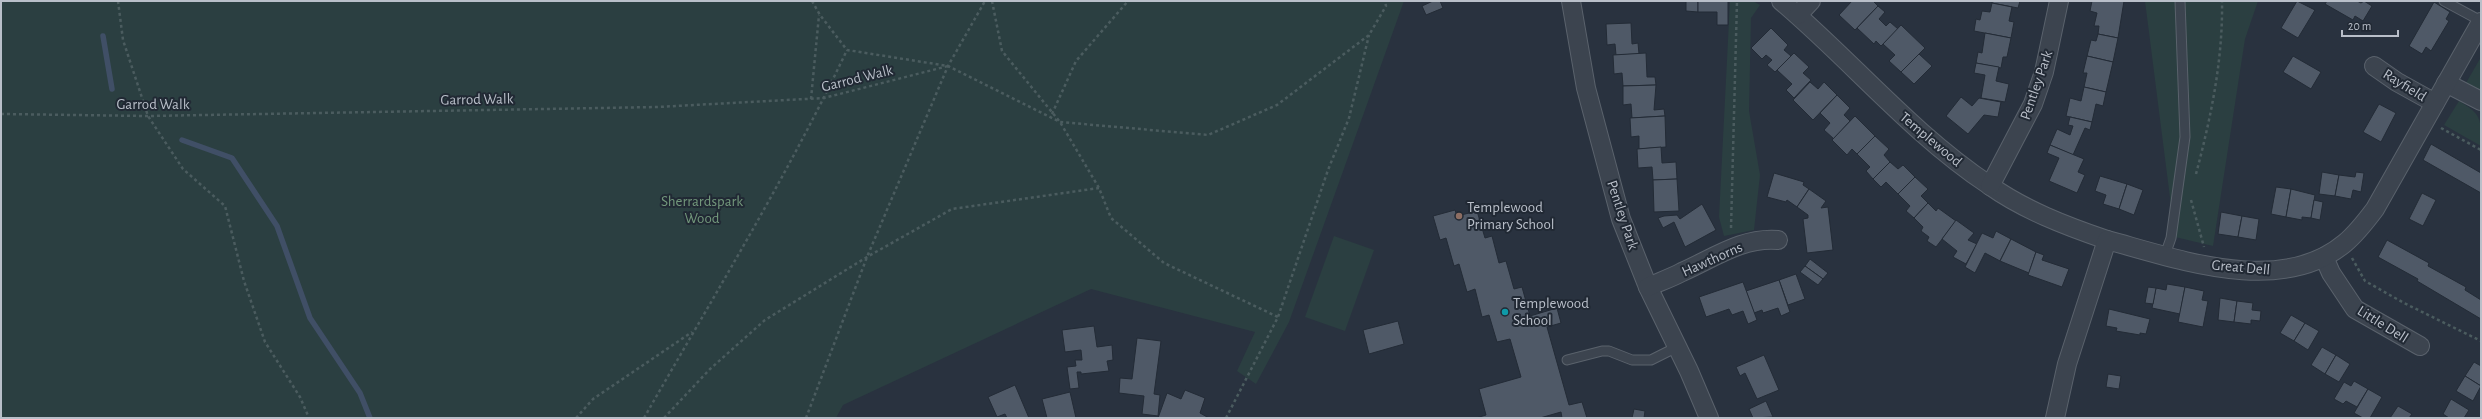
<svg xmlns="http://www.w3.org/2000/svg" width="2482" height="419" font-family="'Alegreya Sans',sans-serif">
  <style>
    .green { fill: #2b3f41 }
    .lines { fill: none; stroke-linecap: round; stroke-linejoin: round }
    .stream { stroke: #404f66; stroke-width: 5.5 }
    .building { fill: #4f5967; stroke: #232b36 }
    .service-casing { stroke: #5a626c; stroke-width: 11 }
    .minor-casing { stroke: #5a626c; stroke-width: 20 }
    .path { stroke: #4b5c5f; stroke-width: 2.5; stroke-dasharray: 3 3; stroke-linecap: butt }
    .service { stroke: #3c444f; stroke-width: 9 }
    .minor { stroke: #3c444f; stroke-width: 18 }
    .education-dot { fill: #8d6e63; stroke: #212934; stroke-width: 1.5 }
    .culture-dot { fill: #0f9aa8; stroke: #212934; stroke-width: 1.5 }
    .labels { text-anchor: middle; stroke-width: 4; stroke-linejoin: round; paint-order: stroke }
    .street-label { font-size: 15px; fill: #b9bfc9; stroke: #212934 }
    .park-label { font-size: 15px; fill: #73987c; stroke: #212934 }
    .poi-label { font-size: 15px; fill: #b9bfc9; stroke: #212934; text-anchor: start }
  </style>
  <rect width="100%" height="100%" fill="#29323f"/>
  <g class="green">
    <polygon points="1,1 1404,1 1289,322 1256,384 1237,371 1255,332 1091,289 843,405 836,418 1,418"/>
    <polygon points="1730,1 1753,1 1760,5 1751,18 1749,111 1760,175 1754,230 1724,236 1719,217"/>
    <polygon points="2145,1 2258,1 2245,39 2213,246 2175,237"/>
    <polygon points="2481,57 2481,92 2466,83"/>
    <path d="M2459,101C2482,115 2481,118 2481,146L2444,125Z"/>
    <polygon points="1334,236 1374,250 1345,331 1305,317"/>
  </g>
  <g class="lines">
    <g class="stream">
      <polyline points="103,36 112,89"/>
      <polyline points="182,140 232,158 277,226 310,318 360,393 370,418"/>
    </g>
  </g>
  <g class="building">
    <polygon points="1433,1 1440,1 1443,8 1426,15 1422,6"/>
    <polygon points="1686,1 1698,1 1698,12 1686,11"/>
    <polygon points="1698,1 1728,1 1728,25 1717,25 1717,12 1698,12"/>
    <polygon points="1852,1 1873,1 1878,6 1855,30 1839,15"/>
    <polygon points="1992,1 2020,1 2018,8 1992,3"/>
    <polygon points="2092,1 2124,1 2118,38 2098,34 2099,26 2094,26 2097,13 2090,11"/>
    <polygon points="2297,1 2315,10 2298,38 2281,28"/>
    <polygon points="2327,1 2357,1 2361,3 2364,1 2372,6 2363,21 2355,16 2353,20 2325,4"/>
    <polygon points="2434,2 2450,12 2446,19 2449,21 2431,51 2426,47 2422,54 2409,46"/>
    <polygon points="1992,3 2012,7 2009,21 2014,22 2011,38 1974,31 1976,19 1980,20 1982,11 1990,12"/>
    <polygon points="1878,6 1885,12 1879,19 1886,26 1890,22 1898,29 1881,46 1876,41 1874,44 1857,28"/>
    <polygon points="1631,23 1632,44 1638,43 1639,54 1616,55 1615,44 1607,45 1606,24"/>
    <polygon points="1901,25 1925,48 1901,72 1889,61 1895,55 1883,44"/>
    <polygon points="1771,28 1788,45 1784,50 1791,56 1775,72 1767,65 1772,60 1766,55 1762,59 1751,48"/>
    <polygon points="1985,33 2011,38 2007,57 2003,57 2001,68 1976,63 1978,52 1982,53"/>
    <polygon points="2098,34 2118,38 2113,62 2087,56 2091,40 2096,41"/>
    <polygon points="1646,53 1647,77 1655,77 1656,85 1623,86 1622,73 1614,74 1613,55"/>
    <polygon points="1794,53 1809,67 1803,73 1811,80 1794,98 1786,90 1792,84 1777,70"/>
    <polygon points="1919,54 1932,66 1914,84 1901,72"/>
    <polygon points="2087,56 2113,62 2106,92 2084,87 2087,73 2083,73"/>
    <polygon points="2293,56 2321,72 2311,89 2283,72"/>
    <polygon points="1976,63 1999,67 1996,81 2009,84 2005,102 1981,98 1985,75 1974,73"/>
    <polygon points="1810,82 1818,89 1824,82 1837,95 1813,120 1793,100"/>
    <polygon points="1656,85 1654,110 1664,109 1665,116 1632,118 1631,104 1623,105 1623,86"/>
    <polygon points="2084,87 2106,92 2103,106 2096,104 2092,122 2066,116 2070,98 2081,101"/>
    <polygon points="1837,95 1850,108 1844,115 1850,121 1834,139 1824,130 1830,123 1820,113"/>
    <polygon points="1961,97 1972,106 1979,98 2001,102 1998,117 1984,115 1968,134 1946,116"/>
    <polygon points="2379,104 2396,113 2381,142 2363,132"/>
    <polygon points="1665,116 1666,147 1639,149 1639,136 1631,137 1630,118"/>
    <polygon points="1855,116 1875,136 1857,154 1852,149 1847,155 1832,140"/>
    <polygon points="2070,117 2092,122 2090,130 2085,128 2073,155 2050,145 2057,129 2070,135 2073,126 2068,125"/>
    <polygon points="1875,136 1889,149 1884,155 1890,162 1873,179 1866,171 1870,167 1857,154"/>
    <polygon points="2431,144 2481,173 2481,193 2423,160"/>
    <polygon points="2050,145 2084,159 2078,172 2085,175 2077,193 2049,181 2059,158 2047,153"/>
    <polygon points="1661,147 1662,163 1676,162 1677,179 1653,180 1652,167 1638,168 1637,149"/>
    <polygon points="1890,162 1898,169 1903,165 1915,177 1898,194 1886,182 1881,187 1873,179"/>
    <polygon points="2322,172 2339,175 2335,196 2319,194"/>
    <polygon points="2356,172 2364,173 2361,192 2353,190 2351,199 2335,196 2339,175 2355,177"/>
    <polygon points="1774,173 1804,182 1803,185 1809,189 1797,207 1787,200 1786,202 1767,197"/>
    <polygon points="2100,176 2127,184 2119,209 2103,204 2106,195 2095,191"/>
    <polygon points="1915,177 1928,189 1921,196 1928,203 1914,218 1906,211 1910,206 1898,194"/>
    <polygon points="1677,179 1679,211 1654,212 1653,180"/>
    <polygon points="2127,184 2143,190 2134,215 2119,209"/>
    <polygon points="2276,187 2291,189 2286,217 2271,214"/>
    <polygon points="1809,189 1826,201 1821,208 1828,207 1833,250 1807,253 1803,219 1808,218 1808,215 1797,207"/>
    <polygon points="2291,189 2315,195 2311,218 2302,217 2302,220 2286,217"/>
    <polygon points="2422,193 2436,200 2423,226 2409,219"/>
    <polygon points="2314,200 2323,202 2320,220 2311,218"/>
    <polygon points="1928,203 1936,211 1938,208 1956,221 1936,247 1927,241 1929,237 1921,231 1923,227 1914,218"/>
    <polygon points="1702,204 1716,230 1685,247 1674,222 1663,228 1658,218 1664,216 1677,215 1680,219"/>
    <polygon points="1455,210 1457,216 1477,211 1485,238 1492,236 1499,263 1506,261 1514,289 1522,287 1530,316 1557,308 1561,323 1547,327 1569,405 1582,402 1587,418 1562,418 1561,412 1540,418 1476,418 1486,415 1479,389 1521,377 1510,339 1497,342 1489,315 1482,317 1475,289 1467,292 1459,264 1454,266 1446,238 1440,240 1433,216"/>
    <polygon points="2221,212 2242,216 2238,237 2218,234"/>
    <polygon points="2242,216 2259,219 2256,240 2238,237"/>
    <polygon points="1956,220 1974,233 1968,240 1977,244 1966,264 1953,257 1957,251 1942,239"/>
    <polygon points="1996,231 2011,239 2000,261 1985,253 1975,273 1965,267 1982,233 1993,238"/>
    <polygon points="2011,239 2036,252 2029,273 2000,261"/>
    <polygon points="2387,240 2429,263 2428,266 2466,287 2465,290 2481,300 2481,319 2417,281 2418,279 2378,257"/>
    <polygon points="2036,252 2044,255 2042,260 2069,269 2062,287 2028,275"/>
    <polygon points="1810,259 1828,273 1823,279 1805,266"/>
    <polygon points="1805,266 1823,279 1818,285 1800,272"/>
    <polygon points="1796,274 1805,299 1788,305 1779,280"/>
    <polygon points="1779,280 1790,312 1781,316 1778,308 1763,313 1762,310 1754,313 1746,291"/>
    <polygon points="1743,282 1757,320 1748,324 1743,311 1732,315 1729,309 1706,317 1699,297"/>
    <polygon points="2167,284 2185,287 2180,314 2152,308 2156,288 2166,290"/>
    <polygon points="2148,287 2156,288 2153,304 2145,303"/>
    <polygon points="2185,287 2204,291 2202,300 2208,301 2203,327 2178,322"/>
    <polygon points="2220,298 2237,301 2234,322 2218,320"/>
    <polygon points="2237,301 2253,303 2252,310 2261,311 2260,321 2251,320 2251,324 2234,322"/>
    <polygon points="2109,309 2150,319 2146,334 2140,333 2140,335 2116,331 2117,328 2106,326"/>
    <polygon points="2291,315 2305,323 2294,341 2280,333"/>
    <polygon points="1398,321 1404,344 1369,354 1363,330"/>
    <polygon points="2305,323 2319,331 2308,350 2294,341"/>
    <polygon points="1094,326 1097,347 1112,345 1113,360 1107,361 1109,371 1081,374 1081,372 1077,372 1079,388 1070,389 1067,367 1076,366 1075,360 1082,360 1081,350 1065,352 1062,330"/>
    <polygon points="1137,338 1161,341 1154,394 1160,395 1158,416 1142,414 1144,396 1119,393 1120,378 1132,379"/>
    <polygon points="2322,347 2336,355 2325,374 2311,365"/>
    <polygon points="1764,355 1779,390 1757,399 1745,373 1740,376 1736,367"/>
    <polygon points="2336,355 2350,364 2339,382 2325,374"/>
    <polygon points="2474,362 2481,366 2481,386 2465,376"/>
    <polygon points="2108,374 2121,376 2119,389 2106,387"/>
    <polygon points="2465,376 2481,386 2473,401 2456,391"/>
    <polygon points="2354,381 2368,389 2357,407 2346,401 2343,404 2334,399 2344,382 2351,386"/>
    <polygon points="1015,385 1029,418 1007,418 1005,414 997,417 988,397"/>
    <polygon points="2368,389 2382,397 2370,418 2363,418 2354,413"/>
    <polygon points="1185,390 1205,398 1200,413 1209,418 1158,418 1167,393 1181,399"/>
    <polygon points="1070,392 1076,418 1047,418 1042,399"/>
    <polygon points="2451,399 2469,410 2464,418 2449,418 2443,414"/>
    <polygon points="1766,401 1773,417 1753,418 1749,409"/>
    <polygon points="2398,406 2412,414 2409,418 2390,418"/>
    <polygon points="1634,409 1645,411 1644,418 1632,418"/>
  </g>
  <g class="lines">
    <defs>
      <g id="service">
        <polyline points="2444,1 2481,21"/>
        <polyline points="2165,255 2171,238 2185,137 2180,1"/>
        <polyline points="1567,360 1602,351 1609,351 1632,360 1651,360 1677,347"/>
      </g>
      <g id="minor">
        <polyline points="1571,1 1586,88 1621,219 1648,287 1689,371 1709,418"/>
        <path d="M1781,1C1852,61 1911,133 1989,185C2024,210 2066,226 2107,240"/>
        <polyline points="1798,15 1811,1"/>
        <polyline points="2374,66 2397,82 2435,103"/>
        <polyline points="2446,83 2481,101"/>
        <polyline points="1990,186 2033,104 2044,72 2059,1"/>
        <polyline points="2324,257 2331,273 2355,309 2420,346"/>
        <path d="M1648,287C1659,282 1671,278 1682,272C1714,258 1742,237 1778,240"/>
        <path d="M2055,418L2067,364L2107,240C2178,259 2281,297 2345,243C2357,233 2366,221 2375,209L2481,22"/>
      </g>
    </defs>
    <use href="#service" class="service-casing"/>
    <use href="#minor" class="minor-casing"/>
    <g class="path">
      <polyline points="118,1 123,40 148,116 183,169 225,206 244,281 265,342 300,397 309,418"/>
      <polyline points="812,1 820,15 847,50 948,66 1060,122 1208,135 1277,105 1369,35 1386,6 1385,1"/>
      <polyline points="992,1 1002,51 1060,122 1099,188 1111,218 1164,263 1278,317"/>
      <polyline points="811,99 819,15"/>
      <polyline points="1,114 148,116 657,107 824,98 948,66"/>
      <polyline points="1052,114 1076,61 1128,1"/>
      <polyline points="2441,128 2481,150"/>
      <path d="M2196,174C2211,117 2223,60 2222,1"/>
      <polyline points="2191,200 2204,247"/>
      <polyline points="1731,228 1737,1"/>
      <polyline points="2352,258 2365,281 2404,303 2481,341"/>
      <polyline points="576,418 593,399 692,332"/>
      <path d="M644,418C713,297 787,177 847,50"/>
      <polyline points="664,418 710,369 765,320 867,257 952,209 1099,188"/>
      <polyline points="806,418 867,257 948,66 985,1"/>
      <polyline points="1226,418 1278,317 1328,170 1349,118 1369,35"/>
    </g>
    <use href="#service" class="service"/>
    <use href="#minor" class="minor"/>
  </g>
  <circle class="education-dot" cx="1459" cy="216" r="4"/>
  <circle class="culture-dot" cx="1505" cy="312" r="4"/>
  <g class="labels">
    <g class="street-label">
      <text transform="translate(857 78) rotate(-14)" y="5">Garrod Walk</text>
      <text transform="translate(2036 85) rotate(-71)" y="5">Pentley Park</text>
      <text transform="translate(2405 85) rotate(32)" y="5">Rayfield</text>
      <text transform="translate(477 99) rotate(-1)" y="5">Garrod Walk</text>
      <text x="153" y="109">Garrod Walk</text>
      <text transform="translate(1931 139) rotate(40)" y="5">Templewood</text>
      <text transform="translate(1623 215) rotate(72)" y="5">Pentley Park</text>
      <text transform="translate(1712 259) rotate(-24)" y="5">Hawthorns</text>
      <text transform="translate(2241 267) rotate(5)" y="5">Great Dell</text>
      <text transform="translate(2383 324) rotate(32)" y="5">Little Dell</text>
    </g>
    <g class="park-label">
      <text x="702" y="206">Sherrardspark<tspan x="702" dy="17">Wood</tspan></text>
    </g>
    <g class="poi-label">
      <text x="1467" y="212">Templewood<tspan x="1467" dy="17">Primary School</tspan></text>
      <text x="1513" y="308">Templewood<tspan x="1513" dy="17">School</tspan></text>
    </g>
  </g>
  <rect width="2482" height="419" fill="none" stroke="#b9bfc9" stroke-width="4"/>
  <path d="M2342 30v6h56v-6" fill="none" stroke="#b9bfc9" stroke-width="2"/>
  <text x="2348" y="30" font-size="12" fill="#b9bfc9" stroke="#212934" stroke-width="3" paint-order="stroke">20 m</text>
</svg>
